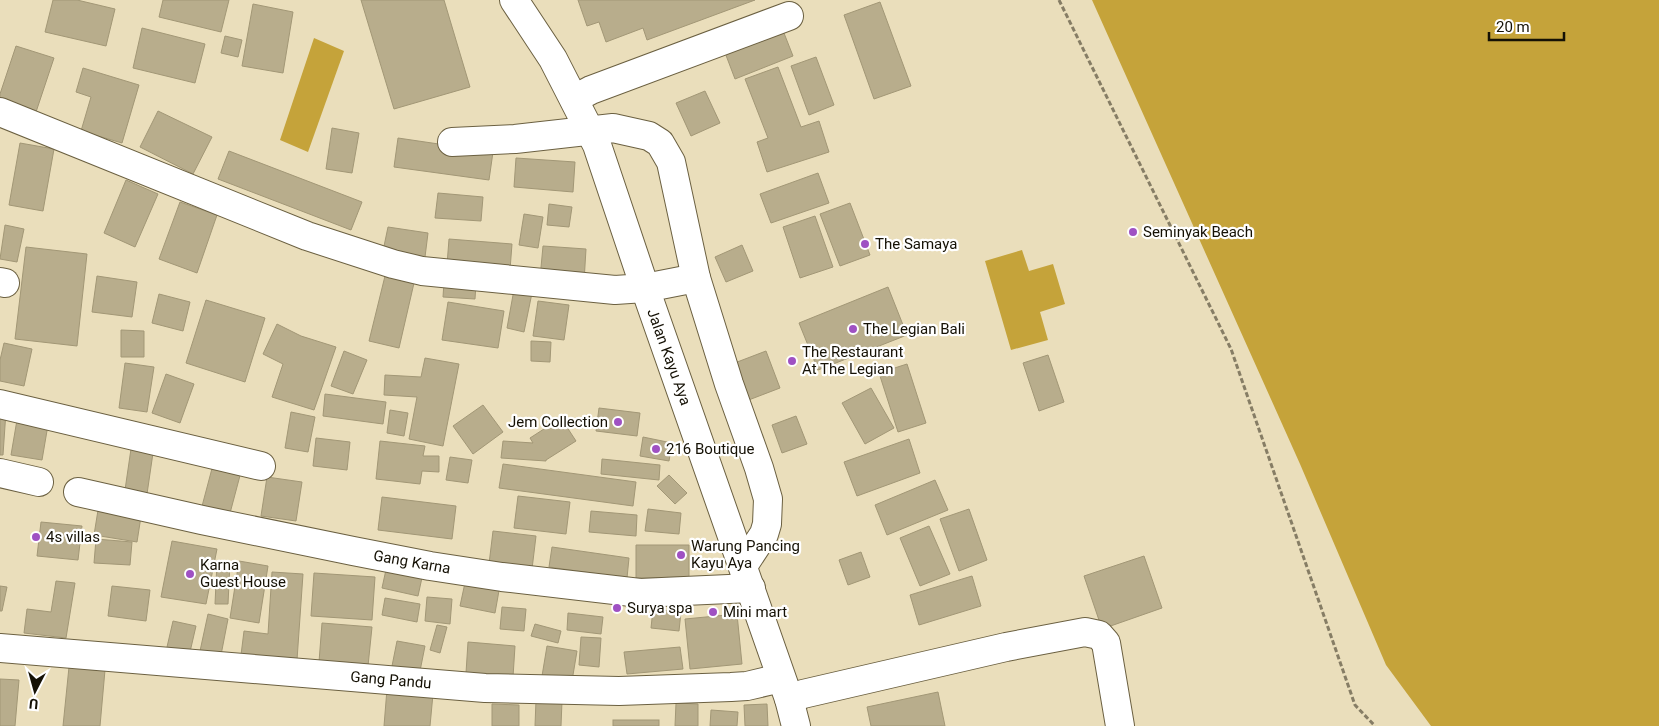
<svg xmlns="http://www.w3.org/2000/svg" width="1659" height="726" font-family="Roboto,sans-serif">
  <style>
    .water { fill: #c5a33a }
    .building { fill: #b8ad8c; stroke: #a29776 }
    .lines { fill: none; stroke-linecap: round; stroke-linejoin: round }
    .minor-casing { stroke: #6b6041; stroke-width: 30 }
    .major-casing { stroke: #6b6041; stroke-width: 30 }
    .path { stroke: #867d65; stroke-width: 3; stroke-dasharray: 5 2.5; stroke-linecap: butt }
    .minor { stroke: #fff; stroke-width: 28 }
    .major { stroke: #fff; stroke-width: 28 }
    .poi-dot { fill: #9f51c3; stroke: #fff; stroke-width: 2 }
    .labels { text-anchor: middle; stroke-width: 4.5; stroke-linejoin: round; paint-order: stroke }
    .poi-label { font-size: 15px; fill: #151105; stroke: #fff; text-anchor: start }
    .street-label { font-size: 15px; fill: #151105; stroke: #fff }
  </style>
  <rect width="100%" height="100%" fill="#eadebb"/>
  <g class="water">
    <polygon points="1092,0 1659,0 1659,726 1431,726 1386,665 1300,464"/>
    <polygon points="314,38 344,51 308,152 280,140"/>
    <polygon points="1022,250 1029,271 1053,264 1065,304 1040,312 1048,340 1011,350 985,261"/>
  </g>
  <g class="building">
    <polygon points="53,0 77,0 115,9 106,46 45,32"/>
    <polygon points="163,0 229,0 221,32 159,17"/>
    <polygon points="361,0 444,0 470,87 394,109"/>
    <polygon points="578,0 755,0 647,40 643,28 606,42 599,22 587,26"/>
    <polygon points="880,2 911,86 874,99 844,15"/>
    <polygon points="253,4 293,12 283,73 242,66"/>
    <polygon points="142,28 205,44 195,83 133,68"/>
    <polygon points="782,28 793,56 735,79 724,50"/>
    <polygon points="225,36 242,40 238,57 221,53"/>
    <polygon points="16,46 54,58 36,112 0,101 0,94"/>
    <polygon points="816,57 834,105 809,115 791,66"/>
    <polygon points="778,67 801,127 819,121 829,152 767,172 757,142 768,138 745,79"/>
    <polygon points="83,68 139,85 122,143 81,131 91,97 76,92"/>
    <polygon points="705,91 720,123 691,136 676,103"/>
    <polygon points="158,111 212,137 193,174 140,147"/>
    <polygon points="332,128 359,133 352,173 326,169"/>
    <polygon points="398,138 493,152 489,180 394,167"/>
    <polygon points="20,143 54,149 43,211 9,205"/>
    <polygon points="229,151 362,202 351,230 218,179"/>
    <polygon points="516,158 575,162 573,192 514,187"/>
    <polygon points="818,173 829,203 771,223 760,194"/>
    <polygon points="126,180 158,194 135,247 104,233"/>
    <polygon points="438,193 483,197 481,221 435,218"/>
    <polygon points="180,202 217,215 197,273 159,259"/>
    <polygon points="850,203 870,255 840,266 820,214"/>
    <polygon points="549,204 572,207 569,227 547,225"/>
    <polygon points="524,214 543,217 538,248 519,245"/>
    <polygon points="815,216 833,267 800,278 783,227"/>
    <polygon points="5,225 24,229 17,262 0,259"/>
    <polygon points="388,227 428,233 425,257 383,251"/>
    <polygon points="449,239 512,244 510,270 447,265"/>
    <polygon points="742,245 753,271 726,282 715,257"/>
    <polygon points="543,246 586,249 584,282 540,278"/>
    <polygon points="26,247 87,254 77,346 15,339"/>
    <polygon points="97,276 137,282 132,317 92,312"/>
    <polygon points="385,276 414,283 399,348 369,341"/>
    <polygon points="444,282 476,284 475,299 443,297"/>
    <polygon points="515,284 533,288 524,332 507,328"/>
    <polygon points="888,287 907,335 818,370 799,323"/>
    <polygon points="159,294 190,302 183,331 152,323"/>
    <polygon points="206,300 265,318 245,382 186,363"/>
    <polygon points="538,301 569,305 564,340 533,336"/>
    <polygon points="448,302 504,311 498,348 442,340"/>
    <polygon points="277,324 301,336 336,347 314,410 272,397 283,364 263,354"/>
    <polygon points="121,330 144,331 144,357 121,357"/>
    <polygon points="531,341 551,342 550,362 531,361"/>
    <polygon points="4,343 32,349 24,386 0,381 0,360"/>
    <polygon points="344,351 367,360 353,394 331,386"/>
    <polygon points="766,351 780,388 746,401 732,364"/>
    <polygon points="1048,355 1064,402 1039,411 1023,363"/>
    <polygon points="425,358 459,364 443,446 409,439 417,397 384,395 385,375 421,377"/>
    <polygon points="125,363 154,367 147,412 119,408"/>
    <polygon points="907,364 926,423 898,432 879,373"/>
    <polygon points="166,374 194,384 180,423 152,413"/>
    <polygon points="871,388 894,428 865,444 842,403"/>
    <polygon points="325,394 386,402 383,424 323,416"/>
    <polygon points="483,405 503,432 473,454 453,426"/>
    <polygon points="599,408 640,413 637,436 596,431"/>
    <polygon points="390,410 408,413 404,436 387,433"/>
    <polygon points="0,411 6,411 3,455 0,455"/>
    <polygon points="291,412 315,417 308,452 285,448"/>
    <polygon points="18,414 49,419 42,460 11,455"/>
    <polygon points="796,416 807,444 782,453 772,425"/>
    <polygon points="561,418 576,441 546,460 546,461 501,458 503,441 533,443 530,438"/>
    <polygon points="643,437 672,443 669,461 640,456"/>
    <polygon points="316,438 350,442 347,470 313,466"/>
    <polygon points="909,439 920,473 857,496 844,462"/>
    <polygon points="380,441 425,446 423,456 439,456 439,472 422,471 420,484 376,479"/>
    <polygon points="132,442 154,446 147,494 125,490"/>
    <polygon points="450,457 472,460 468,483 446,480"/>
    <polygon points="602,459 660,465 659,480 601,474"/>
    <polygon points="214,461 242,468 229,517 201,510"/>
    <polygon points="503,464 636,482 633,506 499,488"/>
    <polygon points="669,475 687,493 675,504 657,486"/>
    <polygon points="267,477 302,482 296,521 261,516"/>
    <polygon points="935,480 948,510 887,535 875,505"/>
    <polygon points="518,496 570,502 566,534 514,528"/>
    <polygon points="382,497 456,506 452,539 378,530"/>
    <polygon points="99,504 142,510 137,542 94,535"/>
    <polygon points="648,509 681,513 679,534 645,531"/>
    <polygon points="969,509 987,560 959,571 940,519"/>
    <polygon points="591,511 637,515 636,536 589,532"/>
    <polygon points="41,522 82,526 78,560 37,556"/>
    <polygon points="929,526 950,574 920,586 900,538"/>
    <polygon points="493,531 536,536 532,569 489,564"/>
    <polygon points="96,539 132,542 130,565 94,563"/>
    <polygon points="172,541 217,549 206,604 161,597"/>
    <polygon points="636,545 689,545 689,577 636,578"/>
    <polygon points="552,547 629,558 627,578 549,567"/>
    <polygon points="861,552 870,577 848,585 839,560"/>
    <polygon points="1144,556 1162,608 1102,629 1084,576"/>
    <polygon points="239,561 268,566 259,623 230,618"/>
    <polygon points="217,562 230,563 228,604 215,604"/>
    <polygon points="387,565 423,573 418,596 382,588"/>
    <polygon points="272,572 303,574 297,660 241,655 244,631 268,634"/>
    <polygon points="314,573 375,577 372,620 311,616"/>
    <polygon points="972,576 981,606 919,625 910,595"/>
    <polygon points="466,578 500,585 495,613 460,606"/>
    <polygon points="56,581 75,583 66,638 24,633 27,609 51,612"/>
    <polygon points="0,586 7,587 2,611 0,611"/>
    <polygon points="112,586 150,590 146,621 108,616"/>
    <polygon points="427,597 452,599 450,624 425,621"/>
    <polygon points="385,598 420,604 417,622 382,615"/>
    <polygon points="502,607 526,609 524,631 500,629"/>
    <polygon points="653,609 681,612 679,631 651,628"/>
    <polygon points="568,613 603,617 601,634 567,630"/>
    <polygon points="208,614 228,619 221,655 200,651"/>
    <polygon points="737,614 742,664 690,669 685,619"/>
    <polygon points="173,621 196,626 190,652 167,647"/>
    <polygon points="322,623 372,627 368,666 319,662"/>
    <polygon points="535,624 561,631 558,643 531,636"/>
    <polygon points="437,625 447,627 440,653 430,650"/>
    <polygon points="581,637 601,638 599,667 579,665"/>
    <polygon points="397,641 425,646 420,671 392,666"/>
    <polygon points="468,642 515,646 513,677 466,673"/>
    <polygon points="547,646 577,651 572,681 542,676"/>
    <polygon points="680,647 683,669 627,674 624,652"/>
    <polygon points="69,667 105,670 100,726 63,726"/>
    <polygon points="0,679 19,680 15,726 0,726"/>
    <polygon points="387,689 433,694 430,726 384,726"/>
    <polygon points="938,692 945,726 871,726 867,707"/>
    <polygon points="536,700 562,701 561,726 535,726"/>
    <polygon points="676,703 698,704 698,726 675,726"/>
    <polygon points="492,704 519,705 519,726 492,726"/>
    <polygon points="767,704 768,726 745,726 744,705"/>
    <polygon points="711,710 738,712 737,726 710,726"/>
    <rect x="613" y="720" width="46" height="6"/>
  </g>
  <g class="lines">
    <defs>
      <g id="minor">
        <polyline points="574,99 591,90 789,16"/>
        <polyline points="0,112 307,236 393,264 422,271 615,290 645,288 696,278"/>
        <polyline points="452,142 515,139 613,128 649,136 660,143 671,162 696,278 729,384 759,468 768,499 767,524 764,534 743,566"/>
        <polyline points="0,282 5,283"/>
        <polyline points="0,404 261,466"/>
        <polyline points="0,473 39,482"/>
        <polyline points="78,492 202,520 353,551 430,566 502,577 640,593 751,588"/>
        <polyline points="0,648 485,688 619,691 731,687 747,686 781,678"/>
        <polyline points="789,699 803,694 1006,647 1085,632 1099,635 1106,643 1120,726"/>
      </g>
      <polyline id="major" points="514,0 553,59 597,145 645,288 789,699 796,726"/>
    </defs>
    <use href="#minor" class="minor-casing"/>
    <use href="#major" class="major-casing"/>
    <polyline class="path" points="1059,0 1231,349 1355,705 1375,726"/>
    <use href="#minor" class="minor"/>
    <use href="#major" class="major"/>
  </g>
  <g class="poi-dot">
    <circle cx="1133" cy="232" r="5"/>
    <circle cx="865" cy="244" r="5"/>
    <circle cx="853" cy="329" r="5"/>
    <circle cx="792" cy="361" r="5"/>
    <circle cx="618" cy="422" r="5"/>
    <circle cx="656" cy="449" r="5"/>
    <circle cx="36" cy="537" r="5"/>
    <circle cx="681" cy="555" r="5"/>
    <circle cx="190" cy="574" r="5"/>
    <circle cx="617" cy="608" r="5"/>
    <circle cx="713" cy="612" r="5"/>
  </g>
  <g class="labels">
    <g class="poi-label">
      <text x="1143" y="237">Seminyak Beach</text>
      <text x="875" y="249">The Samaya</text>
      <text x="863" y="334">The Legian Bali</text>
      <text x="802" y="357">The Restaurant<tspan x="802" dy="17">At The Legian</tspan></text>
      <text x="608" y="427" text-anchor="end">Jem Collection</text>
      <text x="666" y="454">216 Boutique</text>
      <text x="46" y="542">4s villas</text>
      <text x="691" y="551">Warung Pancing<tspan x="691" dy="17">Kayu Aya</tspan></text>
      <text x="200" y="570">Karna<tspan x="200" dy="17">Guest House</tspan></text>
      <text x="627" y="613">Surya spa</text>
      <text x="723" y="617">Mini mart</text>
    </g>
    <g class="street-label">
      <text transform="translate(669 357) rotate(70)" y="5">Jalan Kayu Aya</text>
      <text transform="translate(412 562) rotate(10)" y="5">Gang Karna</text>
      <text transform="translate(391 680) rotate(5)" y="5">Gang Pandu</text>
    </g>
  </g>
  <g transform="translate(35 691) rotate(186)" stroke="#ffffff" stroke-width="4" paint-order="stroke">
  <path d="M0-4L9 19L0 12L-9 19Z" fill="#151105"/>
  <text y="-8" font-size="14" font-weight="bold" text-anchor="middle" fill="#151105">U</text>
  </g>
  <path d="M1489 32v8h75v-8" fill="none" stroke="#151105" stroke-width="2.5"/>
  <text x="1496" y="32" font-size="15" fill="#151105" stroke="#ffffff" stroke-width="4" paint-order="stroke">20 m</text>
</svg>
